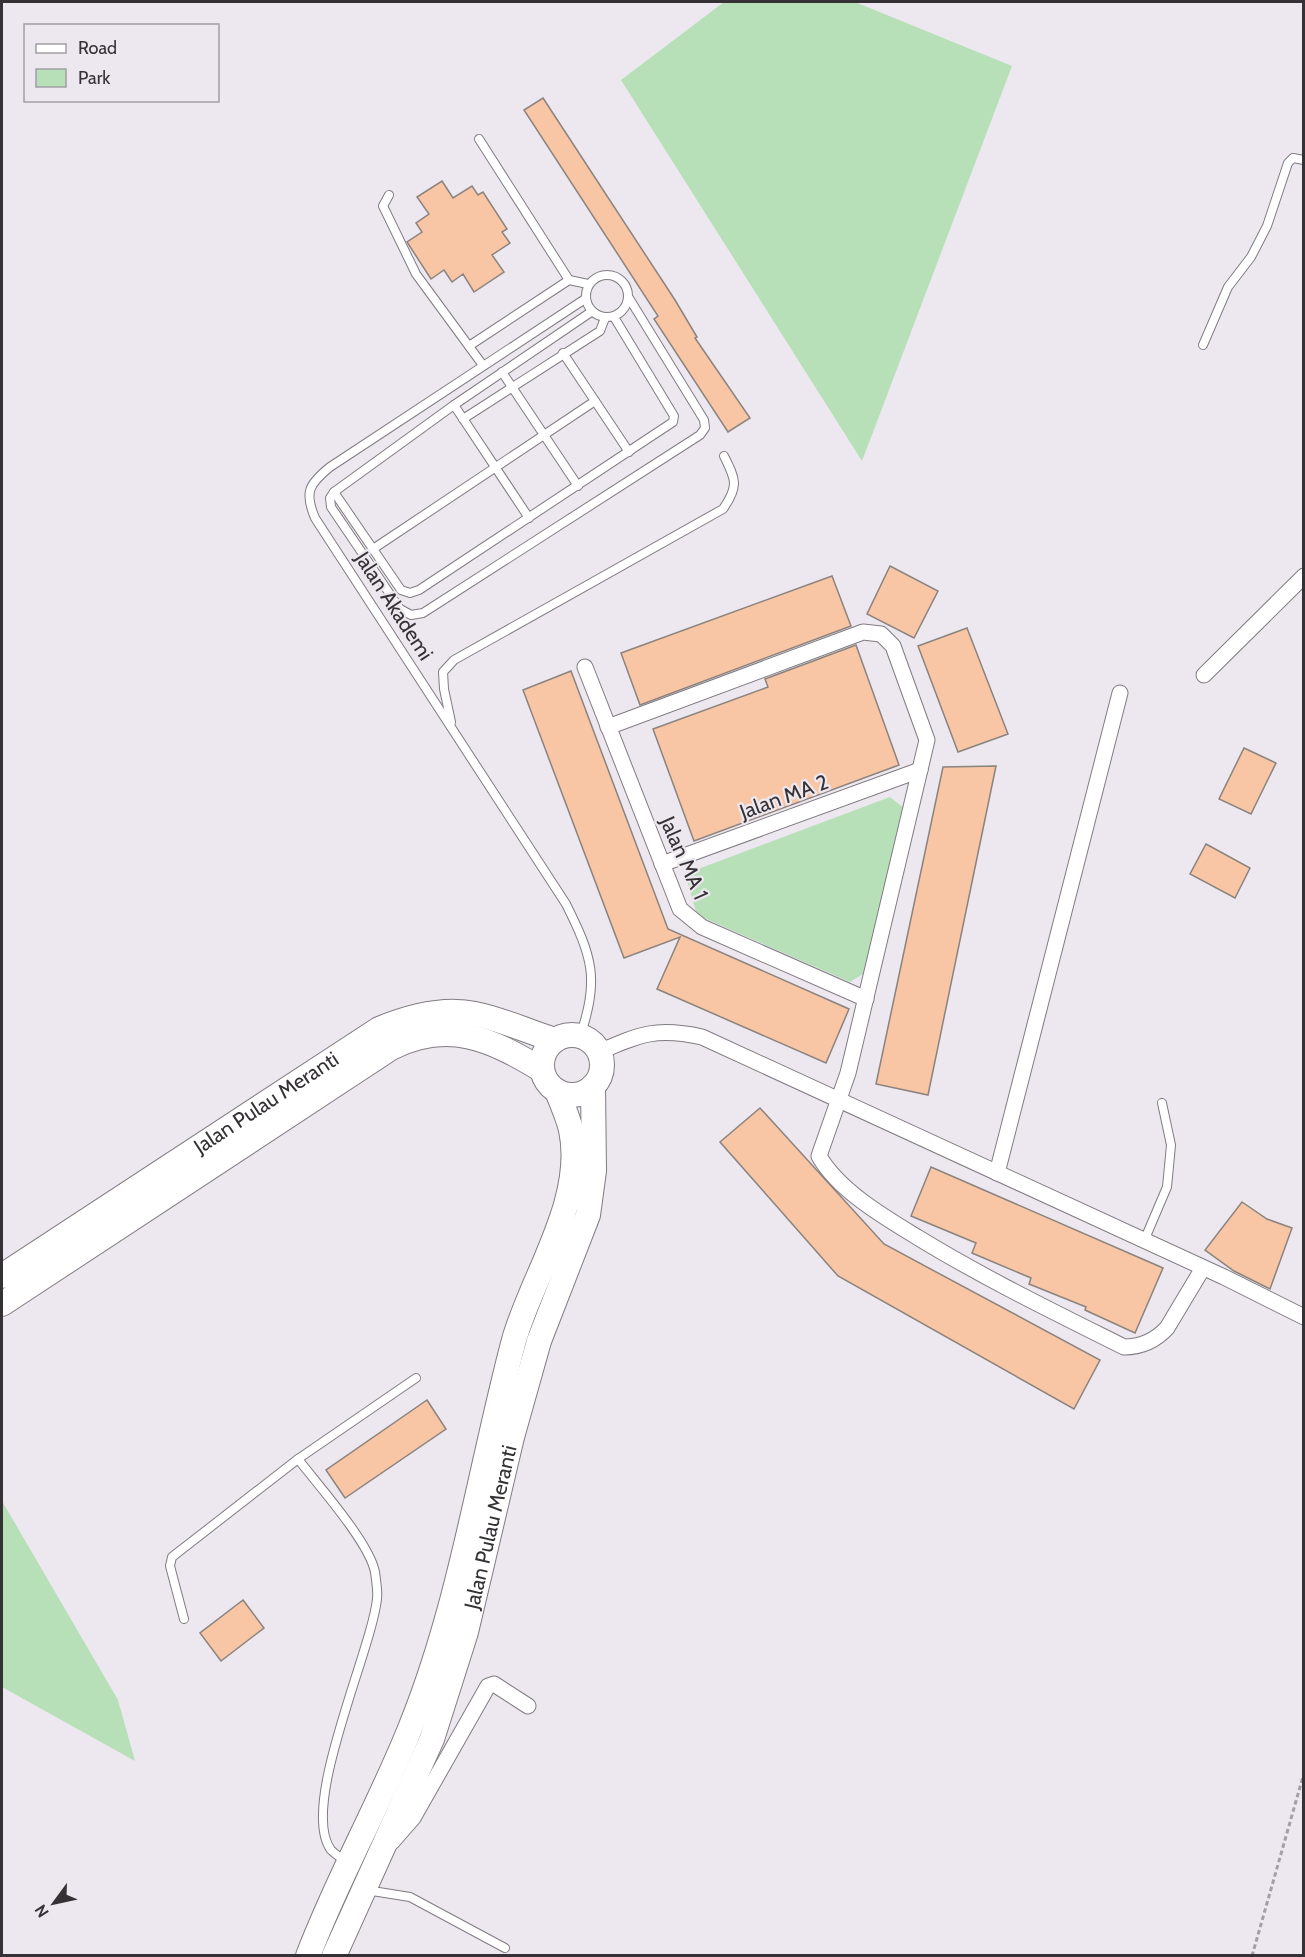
<svg xmlns="http://www.w3.org/2000/svg" width="1305" height="1957" font-family="Cabin,sans-serif">
  <style>
    .green { fill: #b7e0b9 }
    .building { fill: #f8c5a5; stroke: #8b837e; stroke-width: 1.5 }
    .lines { fill: none; stroke-linecap: round; stroke-linejoin: round }
    .service-casing { stroke: #817b82; stroke-width: 10 }
    .minor-casing { stroke: #817b82; stroke-width: 17 }
    .primary-casing { stroke: #817b82; stroke-width: 26 }
    .path { stroke: #a49fa5; stroke-width: 3; stroke-dasharray: 4.5 3; stroke-linecap: butt }
    .service { stroke: #fff; stroke-width: 8 }
    .minor { stroke: #fff; stroke-width: 15 }
    .primary { stroke: #fff; stroke-width: 24 }
    .labels { text-anchor: middle; stroke-width: 4.5; stroke-linejoin: round; paint-order: stroke }
    .street-label { font-size: 21px; fill: #353235; stroke: #ede7ef }
  </style>
  <rect width="100%" height="100%" fill="#ede7ef"/>
  <g class="green">
    <polygon points="724,2 855,2 1012,66 862,461 621,80"/>
    <polygon points="890,797 904,808 866,972 850,982 697,915 688,884 693,871"/>
    <polygon points="2,1501 118,1700 135,1761 2,1687"/>
  </g>
  <g class="building">
    <polygon points="543,98 675,300 697,337 695,338 750,418 728,432 654,319 658,316 524,110"/>
    <polygon points="442,181 453,198 472,186 478,195 483,192 507,229 502,232 510,243 492,255 504,272 474,292 463,274 452,282 444,270 431,279 407,242 422,232 416,223 429,214 417,197"/>
    <polygon points="890,566 938,591 914,638 867,614"/>
    <polygon points="832,576 851,626 640,705 621,653"/>
    <polygon points="967,628 1008,734 958,752 918,646"/>
    <polygon points="856,645 899,765 694,841 653,729 768,687 765,679"/>
    <polygon points="571,671 668,929 849,1009 826,1063 657,989 680,937 624,958 523,690"/>
    <polygon points="1244,748 1276,763 1251,814 1219,799"/>
    <polygon points="996,766 928,1095 876,1084 943,767"/>
    <polygon points="1206,844 1250,868 1235,898 1190,874"/>
    <polygon points="760,1108 884,1244 1100,1360 1074,1409 838,1276 720,1142"/>
    <polygon points="931,1167 1163,1268 1135,1333 1085,1310 1086,1307 1029,1284 1031,1278 972,1253 976,1243 911,1216"/>
    <polygon points="1242,1202 1267,1219 1292,1228 1270,1289 1234,1271 1205,1250"/>
    <polygon points="427,1400 446,1429 345,1498 326,1470"/>
    <polygon points="243,1600 264,1628 221,1661 200,1633"/>
  </g>
  <g class="lines">
    <defs>
      <g id="service">
        <polyline points="479,139 569,280 588,284"/>
        <polyline points="389,195 383,206 416,274 482,364"/>
        <circle cx="607" cy="296" r="21"/>
        <polyline points="591,312 454,405 334,492 330,498 331,507 400,609 411,615 423,613 700,435 705,428 704,420 629,298"/>
        <polyline points="1203,345 1228,287 1251,257 1267,226 1288,163 1293,158 1304,160"/>
        <polyline points="469,346 569,280"/>
        <polyline points="563,353 629,452"/>
        <polyline points="502,372 578,486"/>
        <polyline points="454,405 529,518"/>
        <polyline points="463,419 600,331 605,318"/>
        <polyline points="334,492 401,590 410,593 419,590 673,422 674,416 614,317"/>
        <polyline points="373,549 595,401"/>
        <path d="M451,722L444,689L443,672L454,660L723,509C739,486 736,480 724,456"/>
        <path d="M580,1036C600,980 592,956 566,904L315,518C304,492 309,484 330,467L585,299"/>
        <polyline points="1144,1241 1167,1187 1171,1145 1162,1103"/>
        <polyline points="298,1459 416,1378"/>
        <path d="M184,1619L170,1566L172,1557L298,1459C318,1485 369,1542 375,1572C376,1580 378,1591 377,1599C371,1653 299,1807 331,1850C335,1854 341,1858 345,1861"/>
        <polyline points="366,1890 410,1897 505,1948"/>
      </g>
      <g id="minor">
        <polyline points="585,667 680,909 702,927 866,999"/>
        <polyline points="1204,675 1304,576"/>
        <path d="M608,727L863,632L881,634L893,646L927,740L848,1073L819,1156C838,1190 884,1217 917,1237C984,1278 1054,1312 1124,1347C1141,1347 1155,1341 1167,1328L1203,1268"/>
        <polyline points="662,864 920,770"/>
        <path d="M599,1052C640,1034 657,1027 702,1037L1224,1277L1304,1317"/>
        <polyline points="997,1173 1120,693"/>
        <polyline points="392,1842 413,1818 488,1686 494,1684 528,1706"/>
      </g>
      <g id="primary">
        <circle cx="572" cy="1065" r="30"/>
        <path id="s1" d="M2,1276L379,1029C408,1017 443,1007 475,1014C501,1019 529,1032 555,1040"/>
        <path d="M2,1304L391,1048C448,1019 491,1039 542,1070"/>
        <path d="M308,1956C338,1877 380,1804 411,1726C461,1602 480,1468 514,1340C532,1276 586,1200 571,1130C568,1117 562,1104 557,1091"/>
        <path id="s2" d="M334,1956L432,1739L466,1632L512,1437L539,1341L588,1215L594,1171L593,1086"/>
      </g>
    </defs>
    <use href="#service" class="service-casing"/>
    <use href="#minor" class="minor-casing"/>
    <use href="#primary" class="primary-casing"/>
    <polyline class="path" points="1252,1956 1304,1773"/>
    <use href="#service" class="service"/>
    <use href="#minor" class="minor"/>
    <use href="#primary" class="primary"/>
  </g>
  <g class="labels">
    <g class="street-label">
      <text transform="translate(394 606) rotate(57)" y="7">Jalan Akademi</text>
      <text transform="translate(784 797) rotate(-20)" y="7">Jalan MA 2</text>
      <text transform="translate(684 858) rotate(66)" y="7">Jalan MA 1</text>
      <text dy="7" stroke="none"><textPath href="#s1" startOffset="316">Jalan Pulau Meranti</textPath></text>
      <text dy="7" stroke="none"><textPath href="#s2" startOffset="458">Jalan Pulau Meranti</textPath></text>
    </g>
  </g>
  <rect width="1305" height="1957" fill="none" stroke="#353235" stroke-width="6"/>
  <rect x="24" y="24" width="195" height="78" fill="#ede7ef" stroke="#a39fa5" stroke-width="1.5"/>
  <rect x="36" y="44" width="30" height="9" fill="#ffffff" stroke="#a39fa5" stroke-width="1.5"/>
  <text x="78" y="54" font-size="18" fill="#353235">Road</text>
  <rect x="36" y="69" width="30" height="18" fill="#b7e0b9" stroke="#a39fa5" stroke-width="1.5"/>
  <text x="78" y="84" font-size="18" fill="#353235">Park</text>
  <g transform="translate(54 1903) rotate(237)" stroke="#ede7ef" stroke-width="4.5" paint-order="stroke">
  <path d="M0-4.5L10 22L0 15L-10 22Z" fill="#353235"/>
  <text y="-9" font-size="16" font-weight="bold" text-anchor="middle" fill="#353235">N</text>
  </g>
</svg>
